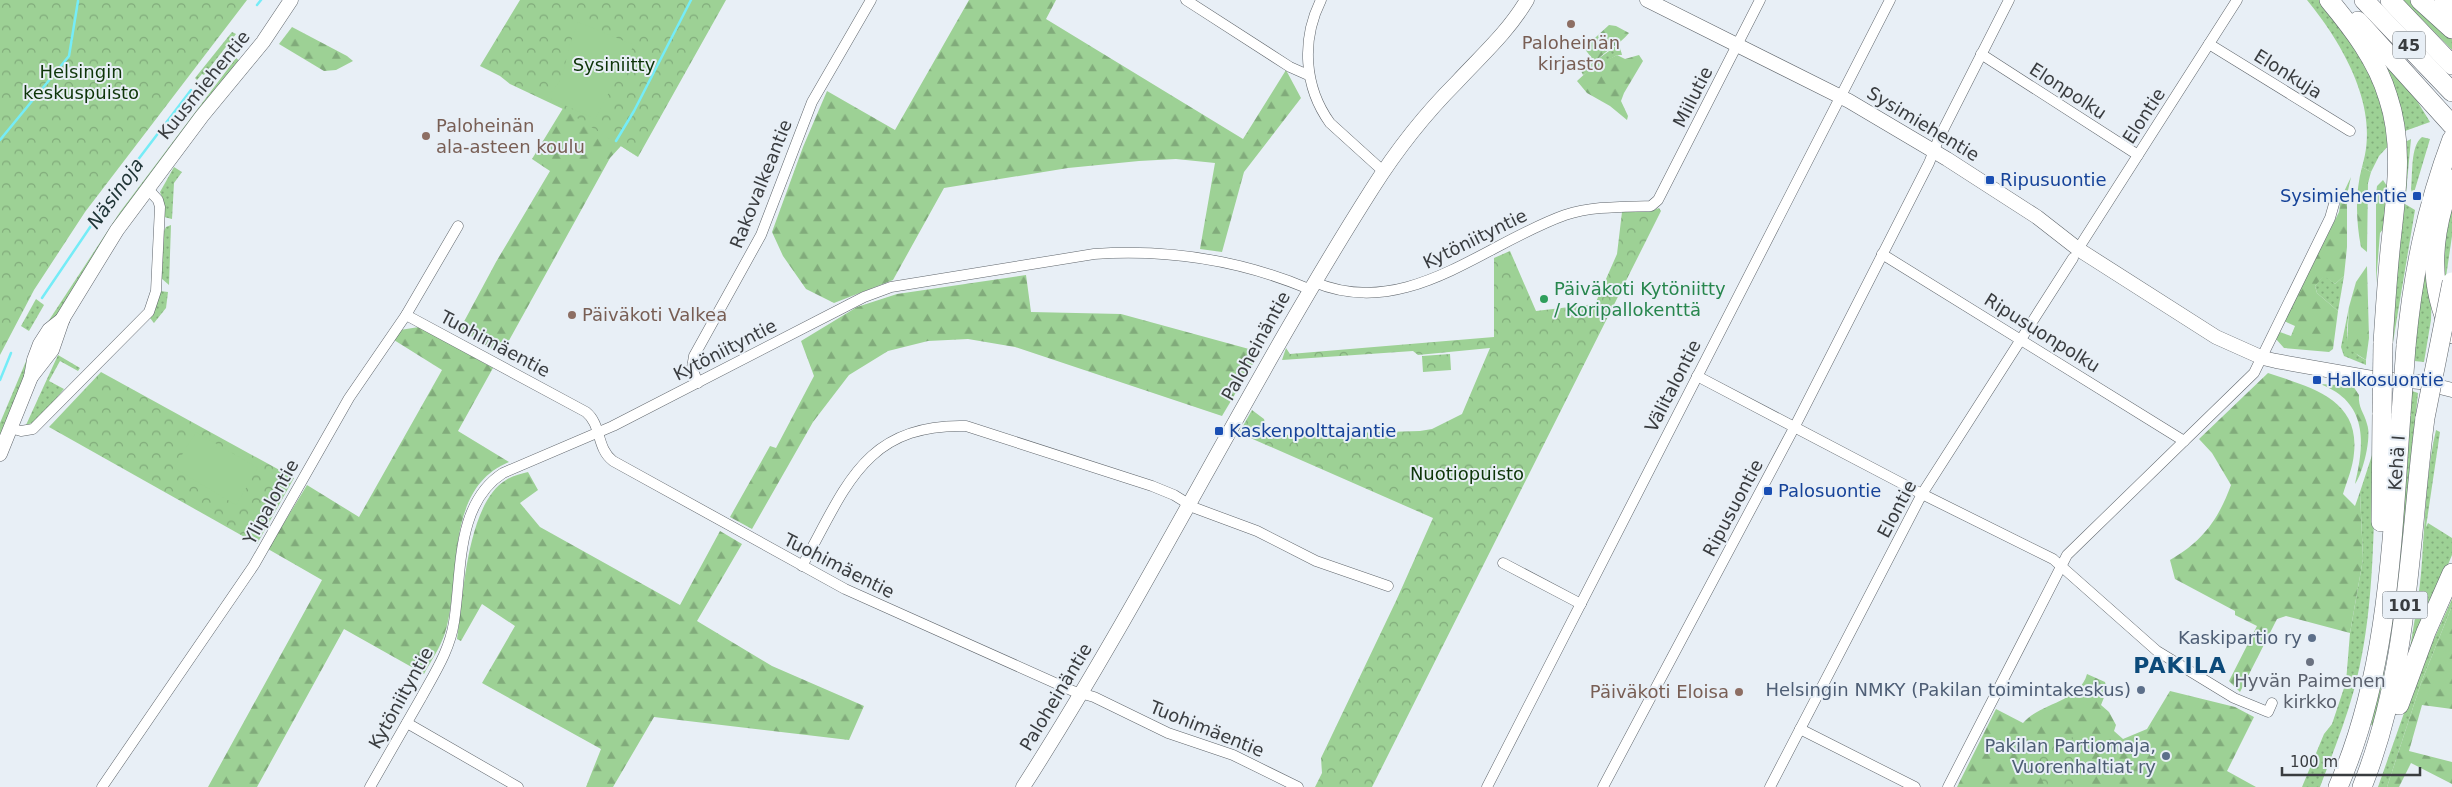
<svg xmlns="http://www.w3.org/2000/svg" width="2452" height="787" font-family="'DejaVu Sans',sans-serif">
  <style>
    .grass { fill: url(#grass-dots) }
    .forest { fill: url(#forest-firs) }
    .park { fill: url(#park-crowns) }
    .pitch { fill: #9dd195 }
    .lines { fill: none; stroke-linecap: round; stroke-linejoin: round }
    .stream { stroke: #75ecf7; stroke-width: 2.5 }
    .street-casing { stroke: #5f656b; stroke-width: 11 }
    .secondary-casing { stroke: #5f656b; stroke-width: 15 }
    .highway-casing { stroke: #5f656b; stroke-width: 20 }
    .street { stroke: #fff; stroke-width: 10 }
    .secondary { stroke: #fff; stroke-width: 14 }
    .highway { stroke: #fff; stroke-width: 19 }
    .highway-bridge-casing { stroke: #5f656b; stroke-width: 20; stroke-linecap: butt }
    .highway-bridge { stroke: #fff; stroke-width: 19 }
    .education-dot { fill: #8d6e63; stroke: #e8eff6; stroke-width: 2 }
    .transit-dot { fill: #1a4fb4; stroke: #e8eff6; stroke-width: 2 }
    .leisure-dot { fill: #2e9e5b; stroke: #e8eff6; stroke-width: 2 }
    .service-dot { fill: #5c6f8a; stroke: #e8eff6; stroke-width: 2 }
    .worship-dot { fill: #6b7280; stroke: #e8eff6; stroke-width: 2 }
    .labels { text-anchor: middle; stroke-width: 4; stroke-linejoin: round; paint-order: stroke }
    .shield { fill: #e8eff6; stroke: #6e7276; stroke-width: 1 }
    .shield-label { font-size: 16px; font-weight: bold; fill: #393c3f }
    .education-label { font-size: 18px; fill: #785e54; stroke: #e8eff6; text-anchor: start }
    .park-label { font-size: 18px; fill: #0e3509; stroke: #e8eff6 }
    .street-label { font-size: 18px; fill: #393c3f; stroke: #e8eff6 }
    .transit-label { font-size: 18px; fill: #164399; stroke: #e8eff6; text-anchor: start }
    .leisure-label { font-size: 18px; fill: #27864d; stroke: #e8eff6; text-anchor: start }
    .service-label { font-size: 18px; fill: #4e5e75; stroke: #e8eff6; text-anchor: end }
    .worship-label { font-size: 18px; fill: #5b616d; stroke: #e8eff6 }
    .water-label { font-size: 19px; font-style: italic; fill: #203537; stroke: #e8eff6 }
    .district-label { font-size: 22px; font-weight: bold; letter-spacing: 1px; fill: #0c4a7a; stroke: #e8eff6 }
  </style>
  <defs>
    <pattern id="grass-dots" width="8" height="8" patternUnits="userSpaceOnUse" patternTransform="scale(1.25)"><rect width="8" height="8" fill="#9dd195"/><path d="M2 2h.1M6 6h.1" fill="none" stroke="#81ab7b" stroke-width="1.8" stroke-linecap="round"/></pattern>
    <pattern id="forest-firs" width="22" height="20" patternUnits="userSpaceOnUse" patternTransform="scale(1.25)"><rect width="22" height="20" fill="#9dd195"/><path d="M5 1l3.5 6h-7zM16 11l3.5 6h-7z" fill="#81ab7b"/></pattern>
    <pattern id="park-crowns" width="20" height="18" patternUnits="userSpaceOnUse" patternTransform="scale(1.25)"><rect width="20" height="18" fill="#9dd195"/><path d="M2 6a3 3 0 1 1 6 0M12 15a3 3 0 1 1 6 0" fill="none" stroke="#81ab7b"/></pattern>
  </defs>
  <rect width="100%" height="100%" fill="#e8eff6"/>
  <g class="grass">
    <path d="M2307,0H2320L2346,32L2374,76L2391,143L2379,156L2371,172L2362,167C2381,109 2343,44 2307,0Z"/>
    <polygon points="2403,0 2410,0 2452,39 2452,50"/>
    <polygon points="232,32 236,34 204,75 202,74 197,80 195,78"/>
    <polygon points="1619,44 1622,55 1617,55 1583,75 1581,71"/>
    <polygon points="2382,55 2406,83 2430,122 2405,131 2402,114"/>
    <polygon points="236,58 240,61 65,307 38,337 120,212"/>
    <path d="M2422,137L2430,139L2413,196L2411,189C2413,175 2410,146 2422,137Z"/>
    <polygon points="2411,139 2405,204 2415,210 2391,354 2405,142"/>
    <polygon points="174,167 182,172 174,183 172,219 164,217 164,203 160,192"/>
    <polygon points="2452,198 2452,236 2446,277 2441,280 2440,268"/>
    <polygon points="2434,216 2431,320 2424,362 2414,361 2413,342"/>
    <polygon points="171,225 169,285 161,278 164,231 166,227"/>
    <polygon points="2324,275 2335,284 2344,276 2338,311 2317,293 2315,286"/>
    <polygon points="160,291 168,292 166,308 154,323 150,318"/>
    <polygon points="36,299 44,305 29,331 21,326"/>
    <path d="M2349,307C2348,331 2340,347 2366,360V365L2344,356L2341,347Z"/>
    <polygon points="32,347 25,377 0,441 0,423"/>
    <path d="M58,355L80,368L78,371L60,361L49,381L64,389C55,399 38,424 26,425Z"/>
    <polygon points="2412,391 2418,393 2396,608 2374,726 2371,725 2386,655"/>
    <path d="M2436,430L2440,432L2426,527L2428,523L2452,538V555L2408,661C2413,628 2420,594 2422,561C2425,517 2426,474 2436,430Z"/>
    <path d="M2373,452H2376C2373,531 2375,613 2354,690C2345,723 2332,755 2320,787H2302L2324,734L2332,724L2346,682L2350,633L2363,559L2360,492Z"/>
    <polygon points="2452,599 2452,606 2421,683 2387,787 2378,787 2416,679"/>
  </g>
  <g class="forest">
    <polygon points="969,0 1056,0 1046,19 1243,139 1286,70 1301,98 1244,172 1222,252 1200,249 1215,163 1176,159 1139,161 1068,168 944,188 893,280 834,303 806,289 783,256 772,232 803,147 827,91 895,130"/>
    <path d="M1609,25L1616,26L1629,33C1619,45 1606,50 1596,61H1594L1584,48Z"/>
    <polygon points="292,27 347,56 353,61 336,70 324,71 279,44"/>
    <polygon points="1617,55 1625,59 1639,55 1643,61 1624,93 1621,101 1628,116 1627,120 1610,106 1587,93 1577,81 1590,69"/>
    <polygon points="565,105 638,157 621,146 610,158 501,355 460,329 496,262 550,171 532,159"/>
    <path d="M2362,167L2371,172L2368,183L2367,252L2361,247C2356,221 2355,193 2362,167Z"/>
    <polygon points="2351,177 2347,195 2347,247 2344,276 2335,284 2324,276 2315,286 2317,293 2338,311 2333,349 2329,352 2284,348 2276,339 2280,332 2291,336 2295,326 2284,321 2339,212 2341,198"/>
    <polygon points="2383,180 2389,189 2384,228 2380,233 2376,283 2376,194 2377,186"/>
    <polygon points="2367,266 2369,338 2366,360 2350,350 2347,344 2349,307 2356,282"/>
    <polygon points="1026,275 1031,312 1121,314 1260,352 1222,416 1015,347 968,339 928,341 888,351 849,375 813,422 752,529 730,517 770,446 776,448 814,376 801,341 857,307 897,294"/>
    <path d="M419,327L493,368L458,431L509,462C443,489 462,579 445,633C440,648 431,661 424,674L344,629L257,787H208L322,580L268,549L307,485L359,517L442,370L394,340L400,330Z"/>
    <path d="M2268,373C2309,387 2360,398 2354,453C2353,467 2347,481 2343,494L2355,506L2360,492L2363,559L2350,633L2286,616L2277,619L2240,692L2229,681L2257,626L2235,615V611L2175,579L2170,560C2203,541 2218,520 2231,485L2212,453L2199,439Z"/>
    <path d="M2320,384L2353,386L2359,395C2358,408 2364,412 2367,424C2372,437 2363,473 2355,484C2365,443 2368,402 2320,384Z"/>
    <path d="M528,472L538,490L520,503L540,527L680,605L720,531L742,544L697,621L772,666L864,706L849,740L654,717L613,787H586L601,749L482,683L515,626L482,604L461,641L457,639C463,598 467,503 506,480C512,476 521,474 528,472Z"/>
    <polygon points="2452,606 2452,709 2422,705 2409,751 2452,762 2452,784 2411,763 2399,787 2387,787 2421,683"/>
    <path d="M2087,674L2105,682L2107,690L2101,705L2109,712L2116,725L2114,731L2123,739L2147,729L2170,691L2235,707L2254,717L2227,771L2256,787H1957L1996,709L2023,723C2041,702 2079,703 2087,674Z"/>
  </g>
  <g class="park">
    <polygon points="0,0 247,0 85,212 34,290 0,355"/>
    <polygon points="520,0 726,0 638,157 563,109 510,84 500,76 480,66"/>
    <polygon points="1659,208 1661,211 1372,787 1315,787 1322,773 1321,758 1396,601 1433,518 1239,433 1252,410 1264,419 1267,432 1284,435 1420,431 1432,429 1462,414 1490,348 1418,355 1413,351 1282,360 1286,348 1290,354 1494,337 1494,258 1510,251 1536,311 1595,304 1617,254 1622,212 1649,212"/>
    <polygon points="1450,354 1451,370 1423,372 1422,356"/>
    <polygon points="101,372 294,478 257,544 49,427"/>
    <polygon points="2079,736 2085,783 2045,787 2028,747"/>
  </g>
  <g class="pitch">
    <path d="M578,22L634,45L595,119L547,97C563,81 563,73 568,52C570,42 575,32 578,22Z"/>
    <polygon points="196,432 258,468 236,505 174,468"/>
  </g>
  <g class="lines">
    <g class="stream">
      <polyline points="257,5 261,0"/>
      <polyline points="0,140 69,56 78,1"/>
      <polyline points="616,141 634,111 691,0"/>
      <polyline points="42,298 118,186 191,90"/>
      <polyline points="0,380 11,353"/>
    </g>
    <defs>
      <g id="street">
        <polyline points="1186,0 1290,67 1308,75"/>
        <path d="M1321,0C1301,40 1304,87 1330,123L1383,171"/>
        <polyline points="2209,44 2350,131"/>
        <polyline points="1981,54 2138,155"/>
        <polyline points="2078,249 2237,0"/>
        <polyline points="1882,254 2184,441"/>
        <path d="M1314,282C1406,321 1483,244 1565,215C1593,206 1622,207 1651,206L1658,200L1760,0"/>
        <path d="M406,315L586,412C602,425 596,448 613,461L845,589L1073,691L1094,697L1168,733L1233,755L1298,787"/>
        <polyline points="1697,376 1922,494 2053,559 2157,651 2234,698 2268,712 2272,703"/>
        <polyline points="698,383 692,368 694,356 761,235 812,102 871,0"/>
        <polyline points="10,428 21,431 33,429 149,312 156,291 160,207 158,200 147,188"/>
        <polyline points="1503,563 1581,604"/>
        <path d="M802,566C845,490 863,423 966,426L1152,486L1174,495L1195,508L1257,531L1316,561L1388,586"/>
        <polyline points="407,723 518,787"/>
        <polyline points="1800,729 1915,787"/>
        <polyline points="102,787 254,565 349,398 406,315 458,226"/>
        <path d="M370,787C387,757 404,728 421,698C434,674 450,650 454,622C462,573 455,504 503,473L613,426L864,297L891,287L1094,254C1168,249 1240,260 1309,289"/>
        <polyline points="1487,787 1890,0"/>
        <polyline points="1603,787 1794,428 1929,163 1939,138 2009,0"/>
        <polyline points="1770,787 1922,494 2073,258"/>
        <polyline points="1948,787 2067,555 2254,373 2330,218 2334,204"/>
      </g>
      <g id="secondary">
        <polyline points="1647,0 1849,101 1947,159 2037,217 2078,249 2216,337 2263,358 2276,361 2372,378 2420,382 2452,390"/>
        <polyline points="31,377 52,350 63,318 117,230 202,116 263,42 291,0"/>
        <polyline points="0,454 31,377 34,360 40,344 49,330 63,319"/>
        <path d="M1023,787C1148,593 1248,384 1372,189C1396,151 1425,114 1457,82C1482,55 1508,32 1527,0"/>
      </g>
      <g id="highway">
        <path d="M2329,0C2353,29 2377,60 2388,97C2405,147 2395,200 2390,251C2387,282 2385,312 2383,343"/>
        <polyline points="2364,0 2452,92"/>
        <polyline points="2390,0 2452,65"/>
        <polyline points="2420,0 2452,29"/>
        <polyline points="2444,0 2452,8"/>
        <polyline points="2358,21 2452,125"/>
        <path d="M2452,179C2432,231 2426,283 2452,334"/>
        <path d="M2406,346C2413,273 2426,208 2452,139"/>
        <polyline points="2381,522 2382,413"/>
        <polyline points="2399,705 2426,632 2452,573"/>
        <path d="M2338,787C2389,671 2392,539 2401,414"/>
        <path d="M2362,787C2409,670 2409,542 2425,418"/>
      </g>
    </defs>
    <use href="#street" class="street-casing"/>
    <use href="#secondary" class="secondary-casing"/>
    <use href="#highway" class="highway-casing"/>
    <use href="#street" class="street"/>
    <use href="#secondary" class="secondary"/>
    <use href="#highway" class="highway"/>
    <defs>
      <g id="highway-bridge">
        <polyline points="2382,413 2383,343"/>
        <polyline points="2401,414 2406,346"/>
        <polyline points="2425,418 2452,282"/>
      </g>
    </defs>
    <use href="#highway-bridge" class="highway-bridge-casing"/>
    <use href="#highway-bridge" class="highway-bridge"/>
  </g>
  <g class="education-dot">
    <circle cx="1571" cy="24" r="5"/>
    <circle cx="426" cy="136" r="5"/>
    <circle cx="572" cy="315" r="5"/>
    <circle cx="1739" cy="692" r="5"/>
  </g>
  <g class="transit-dot">
    <rect x="1985" y="175" width="10" height="10" rx="2.5"/>
    <rect x="2412" y="191" width="10" height="10" rx="2.5"/>
    <rect x="2312" y="375" width="10" height="10" rx="2.5"/>
    <rect x="1214" y="426" width="10" height="10" rx="2.5"/>
    <rect x="1763" y="486" width="10" height="10" rx="2.5"/>
  </g>
  <circle class="leisure-dot" cx="1544" cy="299" r="5"/>
  <g class="service-dot">
    <circle cx="2312" cy="638" r="5"/>
    <circle cx="2141" cy="690" r="5"/>
    <circle cx="2166" cy="756" r="5"/>
  </g>
  <circle class="worship-dot" cx="2310" cy="662" r="5"/>
  <g class="labels">
    <g class="shield">
      <rect x="2393" y="31.5" width="32" height="27" rx="4"/>
      <rect x="2382.5" y="591.5" width="45" height="27" rx="4"/>
    </g>
    <g class="shield-label">
      <text x="2409" y="51">45</text>
      <text x="2405" y="611">101</text>
    </g>
    <g class="education-label">
      <text x="1571" y="49" text-anchor="middle">Paloheinän<tspan x="1571" dy="21">kirjasto</tspan></text>
      <text x="436" y="132">Paloheinän<tspan x="436" dy="21">ala-asteen koulu</tspan></text>
      <text x="582" y="321">Päiväkoti Valkea</text>
      <text x="1729" y="698" text-anchor="end">Päiväkoti Eloisa</text>
    </g>
    <g class="park-label">
      <text x="614" y="71">Sysiniitty</text>
      <text x="81" y="78">Helsingin<tspan x="81" dy="21">keskuspuisto</tspan></text>
      <text x="1467" y="480">Nuotiopuisto</text>
    </g>
    <g class="street-label">
      <text transform="translate(2288 74) rotate(32)" y="6">Elonkuja</text>
      <text transform="translate(204 85) rotate(-51)" y="6">Kuusmiehentie</text>
      <text transform="translate(2068 91) rotate(33)" y="6">Elonpolku</text>
      <text transform="translate(1693 97) rotate(-63)" y="6">Miilutie</text>
      <text transform="translate(2144 116) rotate(-57)" y="6">Elontie</text>
      <text transform="translate(1923 124) rotate(31)" y="6">Sysimiehentie</text>
      <text transform="translate(761 184) rotate(-68)" y="6">Rakovalkeantie</text>
      <text transform="translate(1475 239) rotate(-26)" y="6">Kytöniityntie</text>
      <text transform="translate(2042 333) rotate(32)" y="6">Ripusuonpolku</text>
      <text transform="translate(495 344) rotate(28)" y="6">Tuohimäentie</text>
      <text transform="translate(1256 346) rotate(-61)" y="6">Paloheinäntie</text>
      <text transform="translate(725 350) rotate(-27)" y="6">Kytöniityntie</text>
      <text transform="translate(1673 386) rotate(-63)" y="6">Välitalontie</text>
      <text transform="translate(2397 463) rotate(-86)" y="6">Kehä I</text>
      <text transform="translate(271 502) rotate(-61)" y="6">Ylipalontie</text>
      <text transform="translate(1733 508) rotate(-62)" y="6">Ripusuontie</text>
      <text transform="translate(1897 509) rotate(-62)" y="6">Elontie</text>
      <text transform="translate(839 566) rotate(27)" y="6">Tuohimäentie</text>
      <text transform="translate(1056 697) rotate(-59)" y="6">Paloheinäntie</text>
      <text transform="translate(401 698) rotate(-61)" y="6">Kytöniityntie</text>
      <text transform="translate(1207 729) rotate(22)" y="6">Tuohimäentie</text>
    </g>
    <g class="transit-label">
      <text x="2000" y="186">Ripusuontie</text>
      <text x="2407" y="202" text-anchor="end">Sysimiehentie</text>
      <text x="2327" y="386">Halkosuontie</text>
      <text x="1229" y="437">Kaskenpolttajantie</text>
      <text x="1778" y="497">Palosuontie</text>
    </g>
    <g class="leisure-label">
      <text x="1554" y="295">Päiväkoti Kytöniitty<tspan x="1554" dy="21">/ Koripallokenttä</tspan></text>
    </g>
    <g class="service-label">
      <text x="2302" y="644">Kaskipartio ry</text>
      <text x="2131" y="696">Helsingin NMKY (Pakilan toimintakeskus)</text>
      <text x="2156" y="752">Pakilan Partiomaja,<tspan x="2156" dy="21">Vuorenhaltiat ry</tspan></text>
    </g>
    <g class="worship-label">
      <text x="2310" y="687">Hyvän Paimenen<tspan x="2310" dy="21">kirkko</tspan></text>
    </g>
    <g class="water-label">
      <text transform="translate(115 193) rotate(-54)" y="7">Näsinoja</text>
    </g>
    <g class="district-label">
      <text x="2180" y="673">PAKILA</text>
    </g>
  </g>
  <path d="M2282 767v8h138v-8" fill="none" stroke="#393c3f" stroke-width="2.5"/>
  <text x="2290" y="767" font-size="15" fill="#393c3f" stroke="#e8eff6" stroke-width="4" paint-order="stroke">100 m</text>
</svg>
